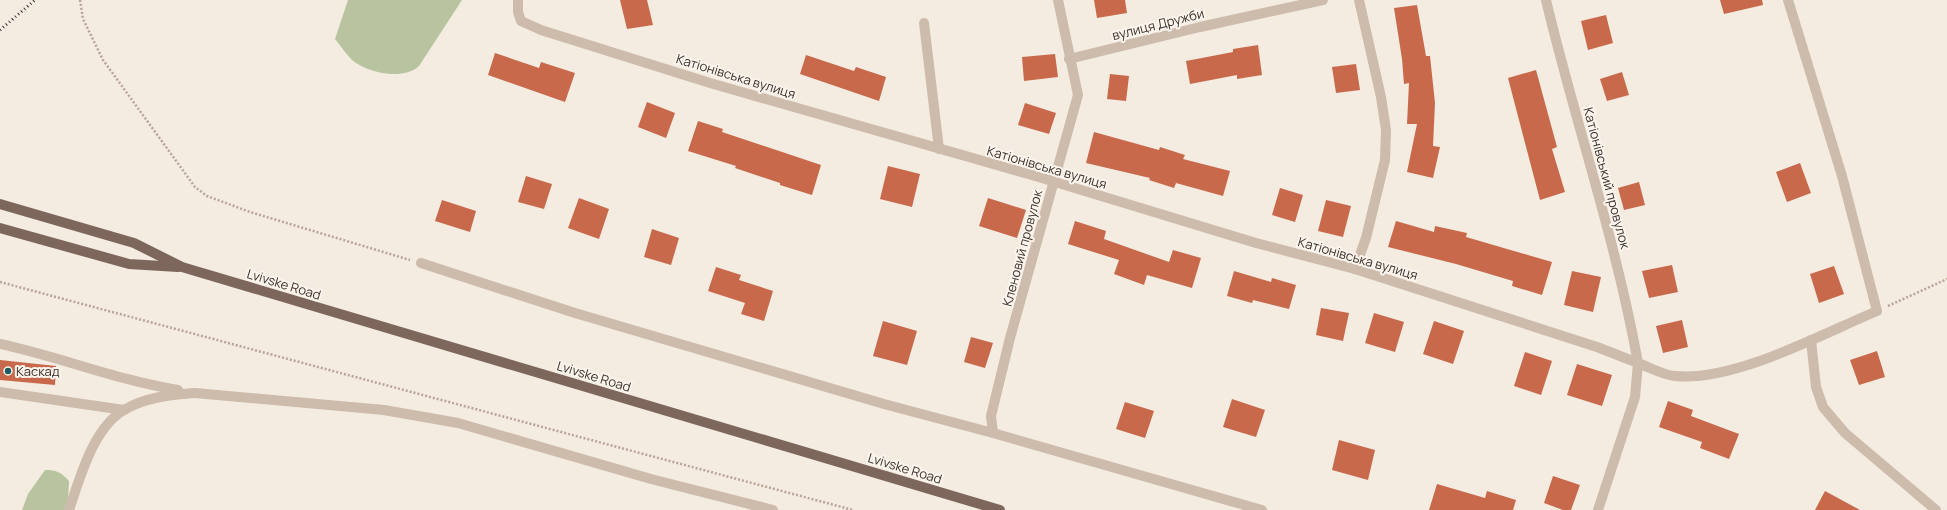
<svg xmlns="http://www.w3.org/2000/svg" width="1947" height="510" font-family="Manrope,sans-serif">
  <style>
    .green { fill: #b8c4a0 }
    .building { fill: #c8694b }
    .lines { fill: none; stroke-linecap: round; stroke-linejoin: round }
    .path { stroke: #b9a596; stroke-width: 2.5; stroke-dasharray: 2 2; stroke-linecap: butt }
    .minor { stroke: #cdbbac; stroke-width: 10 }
    .major { stroke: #7d675c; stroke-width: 10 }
    .rail { stroke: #3b302b; stroke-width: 3; stroke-dasharray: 1 3; stroke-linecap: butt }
    .poi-dot { fill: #1f5a5e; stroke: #fbf5ee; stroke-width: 1.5 }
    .labels { text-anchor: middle; stroke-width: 4; stroke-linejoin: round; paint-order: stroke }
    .street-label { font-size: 13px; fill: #3b302b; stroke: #fbf5ee }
    .poi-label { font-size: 13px; fill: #3b302b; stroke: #fbf5ee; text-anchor: start }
  </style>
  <rect width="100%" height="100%" fill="#f4ebe1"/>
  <g class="green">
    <path d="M348,0H462L419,66C403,81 366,73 351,59C345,53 341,46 335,39Z"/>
    <path d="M45,470C56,470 61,472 69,481L68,502L65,510H22L28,494Z"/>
  </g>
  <g class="building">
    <polygon points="620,0 647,0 653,25 627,29"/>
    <polygon points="1094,0 1125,0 1127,13 1097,18"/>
    <polygon points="1720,0 1762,0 1763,5 1724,14"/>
    <polygon points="1417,5 1426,56 1430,56 1435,103 1433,146 1440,147 1433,178 1407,172 1417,124 1407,124 1409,83 1404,84 1402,59 1394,8"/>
    <polygon points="1606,15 1613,43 1588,50 1581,21"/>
    <polygon points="1258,45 1262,75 1237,79 1237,75 1190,84 1186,61 1233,52 1233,49"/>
    <polygon points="495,53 539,68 541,62 575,73 565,102 488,75"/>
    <polygon points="1055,54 1058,77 1024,81 1022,57"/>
    <polygon points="806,55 854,71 856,67 886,77 879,101 800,74"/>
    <polygon points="1356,64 1360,90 1336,93 1332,67"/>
    <polygon points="1536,70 1557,147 1552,149 1565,192 1540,200 1508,78"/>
    <polygon points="1622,72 1629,95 1607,101 1600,79"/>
    <polygon points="1110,74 1129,76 1126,101 1107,99"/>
    <polygon points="647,102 675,113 666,138 638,127"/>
    <polygon points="1025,103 1056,113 1049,134 1018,125"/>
    <polygon points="698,121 723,129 722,132 821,165 812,195 780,185 780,183 735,168 736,166 688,151"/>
    <polygon points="1094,132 1159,150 1160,147 1185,155 1183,159 1230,171 1223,196 1176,183 1174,188 1149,180 1150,178 1086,163"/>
    <polygon points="1800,163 1811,193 1787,202 1776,172"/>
    <polygon points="888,166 920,174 912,207 880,199"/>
    <polygon points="526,176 552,184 544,209 518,202"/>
    <polygon points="1639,182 1645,205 1624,210 1618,188"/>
    <polygon points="1280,188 1303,195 1295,222 1272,215"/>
    <polygon points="579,198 609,209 599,239 568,228"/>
    <polygon points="988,198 1026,210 1017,238 979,226"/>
    <polygon points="442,200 476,211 470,232 435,221"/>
    <polygon points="1326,200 1351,206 1343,237 1318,231"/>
    <polygon points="1075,221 1106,231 1104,239 1169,262 1173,250 1201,258 1192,288 1147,275 1144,285 1114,274 1119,260 1068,244"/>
    <polygon points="1396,221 1434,232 1435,226 1467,233 1466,237 1552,262 1542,295 1512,286 1513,281 1456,264 1388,247"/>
    <polygon points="652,229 679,238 671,265 644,257"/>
    <polygon points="1672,265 1678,292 1649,298 1642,271"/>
    <polygon points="1834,266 1844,294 1819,303 1810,274"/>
    <polygon points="716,267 741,275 739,280 773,291 764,321 741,314 745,303 708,291"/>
    <polygon points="1234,271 1271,282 1272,278 1296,285 1289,309 1253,300 1252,303 1227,296"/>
    <polygon points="1572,271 1601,277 1593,312 1564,305"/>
    <polygon points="1321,308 1349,313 1343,341 1316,335"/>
    <polygon points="1374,313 1404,322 1395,352 1365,343"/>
    <polygon points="1682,320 1688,347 1663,353 1656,326"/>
    <polygon points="883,321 917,331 907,365 873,356"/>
    <polygon points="1434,321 1464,331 1453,364 1423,354"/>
    <polygon points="971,337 993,343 985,368 964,362"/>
    <polygon points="1877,351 1885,377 1859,385 1850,360"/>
    <polygon points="1525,352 1552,361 1541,395 1514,386"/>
    <polygon points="0,360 56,366 55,385 0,380"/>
    <polygon points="1577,364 1612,375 1602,406 1567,395"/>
    <polygon points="1232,399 1265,410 1256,437 1223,427"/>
    <polygon points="1668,401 1693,410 1691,416 1739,434 1729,459 1700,448 1702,442 1659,427"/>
    <polygon points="1125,402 1154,411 1145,438 1116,429"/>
    <polygon points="1339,440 1375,450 1368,480 1332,470"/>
    <polygon points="1553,476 1580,485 1571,510 1563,510 1544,503"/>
    <polygon points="1437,484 1485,498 1487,491 1516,500 1513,510 1429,510"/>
    <polygon points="1825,491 1860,510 1815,510"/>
  </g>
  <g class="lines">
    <g class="path">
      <polyline points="80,0 83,19 103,60 195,187 207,196 250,212 410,260"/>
      <polyline points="0,282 853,510"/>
      <polyline points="1888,306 1947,279"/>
    </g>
    <g class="minor">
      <polyline points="518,0 518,12 521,21 541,30 710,83 1032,175 1256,243 1355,269 1597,347 1638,363 1635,397 1598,510"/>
      <path d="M1546,0C1575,122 1616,240 1638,363C1649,367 1663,375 1675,376C1734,382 1822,334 1877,311L1842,176L1788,0"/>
      <polyline points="924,23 939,149"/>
      <polyline points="1069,59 1200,27 1323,0"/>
      <polyline points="421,263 575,313 884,404 993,433 1262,510"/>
      <polyline points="1355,269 1366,238 1385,160 1386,130 1381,97 1359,0"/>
      <polyline points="1811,340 1816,387 1823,407 1845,433 1936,510"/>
      <path d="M0,344C60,357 117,380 178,390"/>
      <polyline points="0,392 124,410"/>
      <polyline points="993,433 991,416 1010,338 1078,95 1058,0"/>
      <path d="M69,510C80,478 93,428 124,410C145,397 171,395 195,393L384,410L458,423L651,479L773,510"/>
    </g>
    <g class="major">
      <polyline points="0,204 134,243 182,267 1000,510"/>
      <polyline points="0,228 129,264 178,267"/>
    </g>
    <polyline class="rail" points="0,30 35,0"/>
  </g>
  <circle class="poi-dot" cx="8" cy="371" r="4"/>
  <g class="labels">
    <g class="street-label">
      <text transform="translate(1158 24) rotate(-14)" y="5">вулиця Дружби</text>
      <text transform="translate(736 76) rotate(17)" y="5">Катіонівська вулиця</text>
      <text transform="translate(1047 167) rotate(16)" y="5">Катіонівська вулиця</text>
      <text transform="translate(1607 178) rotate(75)" y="5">Катіонівський провулок</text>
      <text transform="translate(1022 248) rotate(-75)" y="5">Кленовий провулок</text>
      <text transform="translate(1358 258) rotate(16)" y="5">Катіонівська вулиця</text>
      <text transform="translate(284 284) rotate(17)" y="5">Lvivske Road</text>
      <text transform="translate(594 376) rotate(17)" y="5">Lvivske Road</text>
      <text transform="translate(905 468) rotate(17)" y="5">Lvivske Road</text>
    </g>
    <g class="poi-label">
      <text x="16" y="376">Каскад</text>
    </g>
  </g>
</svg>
